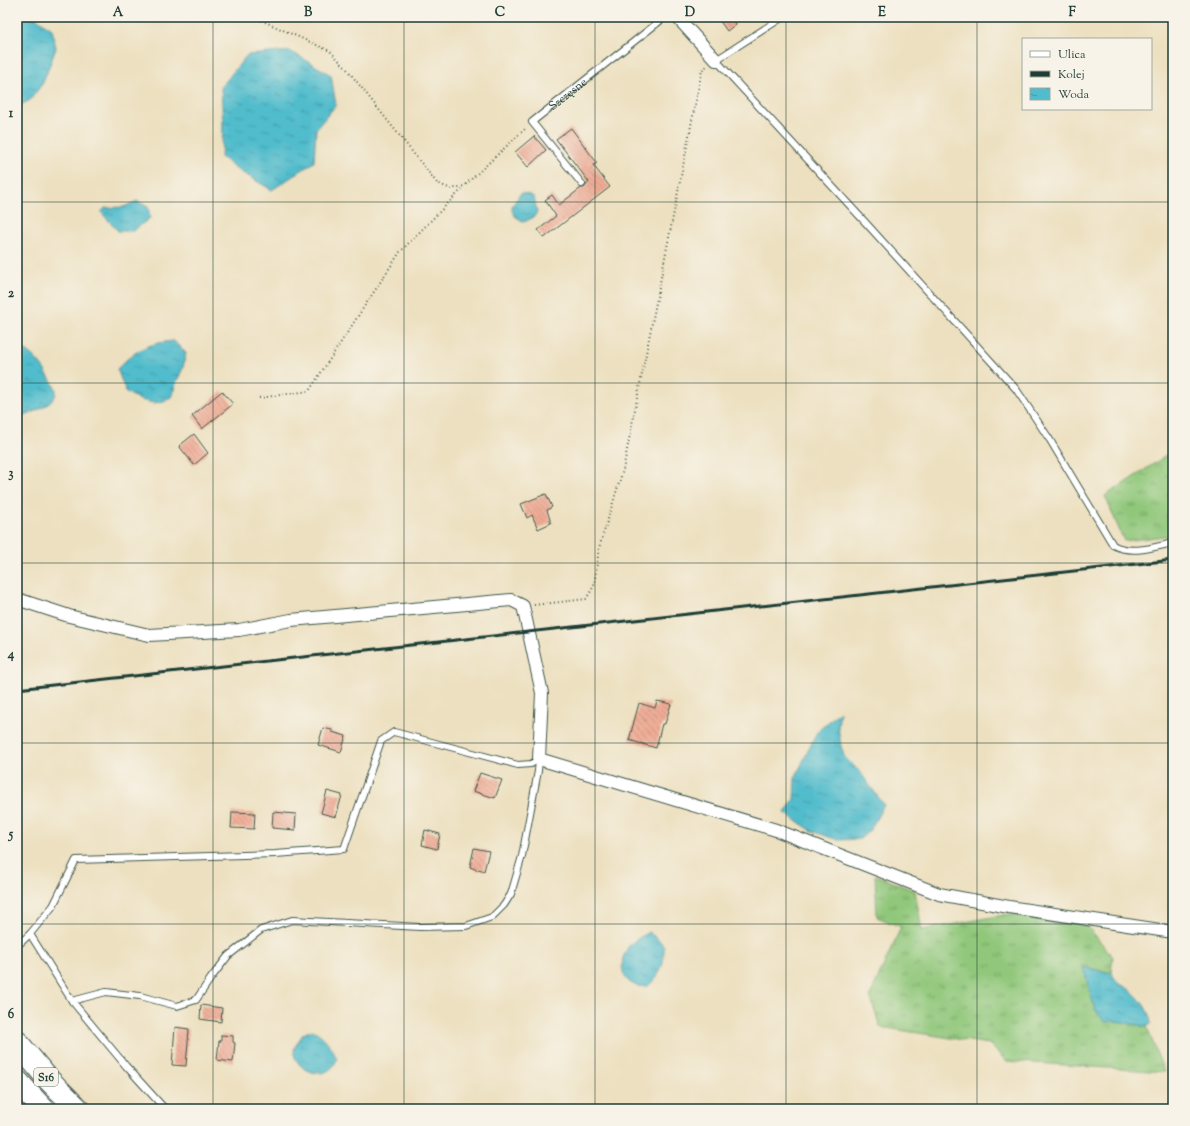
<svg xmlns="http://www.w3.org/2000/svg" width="1190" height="1126" font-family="'Sorts Mill Goudy',serif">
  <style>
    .grass { fill: url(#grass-tufts); stroke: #588257 }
    .water { fill: url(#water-ripples); stroke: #387c80 }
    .building { fill: url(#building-back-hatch) }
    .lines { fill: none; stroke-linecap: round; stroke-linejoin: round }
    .service-casing { stroke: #3e5549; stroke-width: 8 }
    .minor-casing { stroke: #3e5549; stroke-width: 14 }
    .motorway-casing { stroke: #3e5549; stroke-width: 24 }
    .path { stroke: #3e5549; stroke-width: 2; stroke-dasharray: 1 3; stroke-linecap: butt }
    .service { stroke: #fff; stroke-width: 6 }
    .minor { stroke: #fff; stroke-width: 12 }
    .motorway { stroke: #fff; stroke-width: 22 }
    .rail { stroke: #1f3d34; stroke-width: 3 }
    .grid { fill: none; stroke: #1f3d34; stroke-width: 1; stroke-opacity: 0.55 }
    .labels { text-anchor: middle; stroke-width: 4; stroke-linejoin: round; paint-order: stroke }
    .shield { fill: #f7f3e8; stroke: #60746a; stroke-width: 1 }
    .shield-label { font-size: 11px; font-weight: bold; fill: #1f3d34 }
    .street-label { font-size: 12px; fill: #1f3d34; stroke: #f7f3e8 }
    .neatline { fill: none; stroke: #1f3d34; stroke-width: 1.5 }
    .grid-label { font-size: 13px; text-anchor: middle; font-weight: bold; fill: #1f3d34 }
  </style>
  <defs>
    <pattern id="grass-tufts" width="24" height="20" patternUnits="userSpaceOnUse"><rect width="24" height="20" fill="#90c77a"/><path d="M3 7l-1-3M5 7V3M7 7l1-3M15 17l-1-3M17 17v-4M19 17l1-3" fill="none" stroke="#75a365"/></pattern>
    <pattern id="water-ripples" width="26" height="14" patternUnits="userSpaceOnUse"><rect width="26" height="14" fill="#51bccc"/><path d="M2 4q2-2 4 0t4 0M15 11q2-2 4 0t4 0" fill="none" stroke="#439aa6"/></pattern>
    <pattern id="building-back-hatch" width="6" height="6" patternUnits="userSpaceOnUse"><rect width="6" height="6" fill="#efac95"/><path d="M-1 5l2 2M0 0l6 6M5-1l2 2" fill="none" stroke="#c18d7a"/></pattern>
  </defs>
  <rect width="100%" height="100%" fill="#f7f3e8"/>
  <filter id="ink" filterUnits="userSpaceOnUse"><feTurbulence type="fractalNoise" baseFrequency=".025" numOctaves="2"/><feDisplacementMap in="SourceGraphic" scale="8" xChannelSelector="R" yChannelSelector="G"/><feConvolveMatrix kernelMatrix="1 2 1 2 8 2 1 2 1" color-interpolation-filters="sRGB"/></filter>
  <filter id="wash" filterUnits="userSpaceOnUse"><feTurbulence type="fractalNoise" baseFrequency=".012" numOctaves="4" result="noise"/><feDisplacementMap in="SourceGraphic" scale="16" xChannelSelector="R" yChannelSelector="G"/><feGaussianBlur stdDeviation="0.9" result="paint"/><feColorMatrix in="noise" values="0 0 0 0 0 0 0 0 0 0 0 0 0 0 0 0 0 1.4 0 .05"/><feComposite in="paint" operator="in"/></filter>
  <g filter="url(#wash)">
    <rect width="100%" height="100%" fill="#ede0c0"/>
    <g class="grass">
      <polygon points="1173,451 1173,535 1124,541 1105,496"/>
      <polygon points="875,875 915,891 922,930 1009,914 1084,922 1113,957 1111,973 1083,967 1105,1022 1118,1021 1147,1027 1164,1072 1006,1061 989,1044 880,1027 870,996 901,927 877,917"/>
    </g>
    <g class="water">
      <polygon points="17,17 35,17 52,29 56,48 43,83 30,100 17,107"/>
      <polygon points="290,51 331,75 336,105 316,129 314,162 272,190 241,172 221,157 223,126 221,87 247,55"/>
      <polygon points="521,193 527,194 534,197 537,212 534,217 524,222 515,216 512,211 512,206"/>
      <polygon points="137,201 148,207 150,218 133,231 118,231 101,212 105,208 124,207"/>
      <path d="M174,341L186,353L183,368L177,381L172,396L165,401L154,403L140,400L126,392L117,369C135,350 148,343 174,341Z"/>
      <path d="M24,349C35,357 42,365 49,377C51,381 55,386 56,391C57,405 28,414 17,418V350Z"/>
      <polygon points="840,711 838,727 841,746 844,756 860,772 884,805 870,830 860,839 838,840 812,831 785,813 794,799 795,778 817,732"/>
      <path d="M648,932L658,939L664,946C664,964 662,974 648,986C645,986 641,987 638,986C618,981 619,958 630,945C634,940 643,936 648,932Z"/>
      <path d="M1083,967L1111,973L1119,984C1133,988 1151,1010 1151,1024L1147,1027L1118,1021L1105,1022L1095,1010Z"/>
      <path d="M312,1030C325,1035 331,1047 337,1059C328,1086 292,1069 294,1050C295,1045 300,1039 303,1034Z"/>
    </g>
    <g id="blocks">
      <g class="building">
        <polygon points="717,17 731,17 736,24 727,31"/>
        <polygon points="571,128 597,163 593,165 610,187 544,238 538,230 556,216 545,200 552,195 559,205 581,188 584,188 589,182 556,139"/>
        <polygon points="534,136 546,150 528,167 515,152"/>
        <polygon points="222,391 233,404 202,429 192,416"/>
        <polygon points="194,434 208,453 194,465 179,446"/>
        <polygon points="546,494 552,507 547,510 551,523 538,529 532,515 527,518 521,504"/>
        <polygon points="657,701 671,704 665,724 662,724 656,748 629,740 639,703 655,708"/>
        <polygon points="323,728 332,730 332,732 346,736 341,752 318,745"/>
        <polygon points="480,773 502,780 495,798 473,791"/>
        <polygon points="327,791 342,795 336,817 321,813"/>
        <polygon points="232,812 255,813 254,829 231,828"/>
        <polygon points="273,812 296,814 295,830 272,828"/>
        <polygon points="425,830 440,834 437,849 422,845"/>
        <polygon points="474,848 489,851 484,871 479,869 477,871 475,869 470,867"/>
        <polygon points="201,1005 222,1008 221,1022 200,1019"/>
        <polygon points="175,1027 189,1029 186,1066 172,1065"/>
        <polygon points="221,1035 233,1036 233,1042 235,1043 233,1062 217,1060 219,1041 221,1041"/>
      </g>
    </g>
  </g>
  <g filter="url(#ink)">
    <use href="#blocks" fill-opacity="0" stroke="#3e5549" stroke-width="1"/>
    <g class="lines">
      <defs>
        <g id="service">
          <path d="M783,17L716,60L865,222L1016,389L1050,440L1113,545C1131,555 1154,547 1173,543"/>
          <path id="s1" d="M582,184L532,122L665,17"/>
          <polyline points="30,934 72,1001 126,1066 165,1109"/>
          <polyline points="17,946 30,934 53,906 76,860 275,854 344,849 381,741 394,732 518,765 531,764 539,759"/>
          <polyline points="72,1001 106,992 140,996 177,1006 196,1000 211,978 228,956 261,930 292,920 420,927 466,926 492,917 504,905 511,894 522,856 538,771 539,759"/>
        </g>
        <g id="minor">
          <polyline points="677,17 716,60"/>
          <polyline points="17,599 69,616 149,635 239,630 291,620 511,600 523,606 542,693 539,759 776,830 939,894 1009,907 1173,932"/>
        </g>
        <g id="motorway">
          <polyline points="17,1042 48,1079 78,1109"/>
          <polyline points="17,1081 43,1109"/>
        </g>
      </defs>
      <use href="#service" class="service-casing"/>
      <use href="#minor" class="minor-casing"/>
      <use href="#motorway" class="motorway-casing"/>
      <g class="path">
        <polyline points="254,17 330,51 346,68 437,183 451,189 464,186 526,128"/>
        <polyline points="259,398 309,391 400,252 464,187"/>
        <polyline points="534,605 586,599 594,586 599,548 623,470 702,70 707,66"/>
      </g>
      <use href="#service" class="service"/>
      <use href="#minor" class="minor"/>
      <use href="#motorway" class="motorway"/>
      <polyline class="rail" points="17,689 1173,560"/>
    </g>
  </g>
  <path class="grid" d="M213,17V1109M404,17V1109M595,17V1109M786,17V1109M977,17V1109M17,202H1173M17,383H1173M17,563H1173M17,743H1173M17,924H1173"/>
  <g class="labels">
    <rect class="shield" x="34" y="1068" width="24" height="18" rx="3"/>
    <g class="shield-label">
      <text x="46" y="1081">S16</text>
    </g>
    <g class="street-label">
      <text dy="4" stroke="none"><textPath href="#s1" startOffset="125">Szczęsne</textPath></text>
    </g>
  </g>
  <rect width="1190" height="1126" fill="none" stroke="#f7f3e8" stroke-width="44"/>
  <rect x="1022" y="38" width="130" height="72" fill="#f7f3e8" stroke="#a1aaa0"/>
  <rect x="1030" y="51" width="20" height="6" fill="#ffffff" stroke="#a1aaa0"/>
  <text x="1058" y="58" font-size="12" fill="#1f3d34">Ulica</text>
  <rect x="1030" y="71" width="20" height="6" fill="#1f3d34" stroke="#a1aaa0"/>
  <text x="1058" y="78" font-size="12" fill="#1f3d34">Kolej</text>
  <rect x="1030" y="88" width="20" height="12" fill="url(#water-ripples)" stroke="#a1aaa0"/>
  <text x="1058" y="98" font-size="12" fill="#1f3d34">Woda</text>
  <rect x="22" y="22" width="1146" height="1082" class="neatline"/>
  <g class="grid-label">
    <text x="118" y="16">A</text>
    <text x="308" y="16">B</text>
    <text x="500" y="16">C</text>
    <text x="690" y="16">D</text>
    <text x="882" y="16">E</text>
    <text x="1072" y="16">F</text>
    <text x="11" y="117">1</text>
    <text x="11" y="297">2</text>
    <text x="11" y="477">3</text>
    <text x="11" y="658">4</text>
    <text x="11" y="838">5</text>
    <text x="11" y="1018">6</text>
  </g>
</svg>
